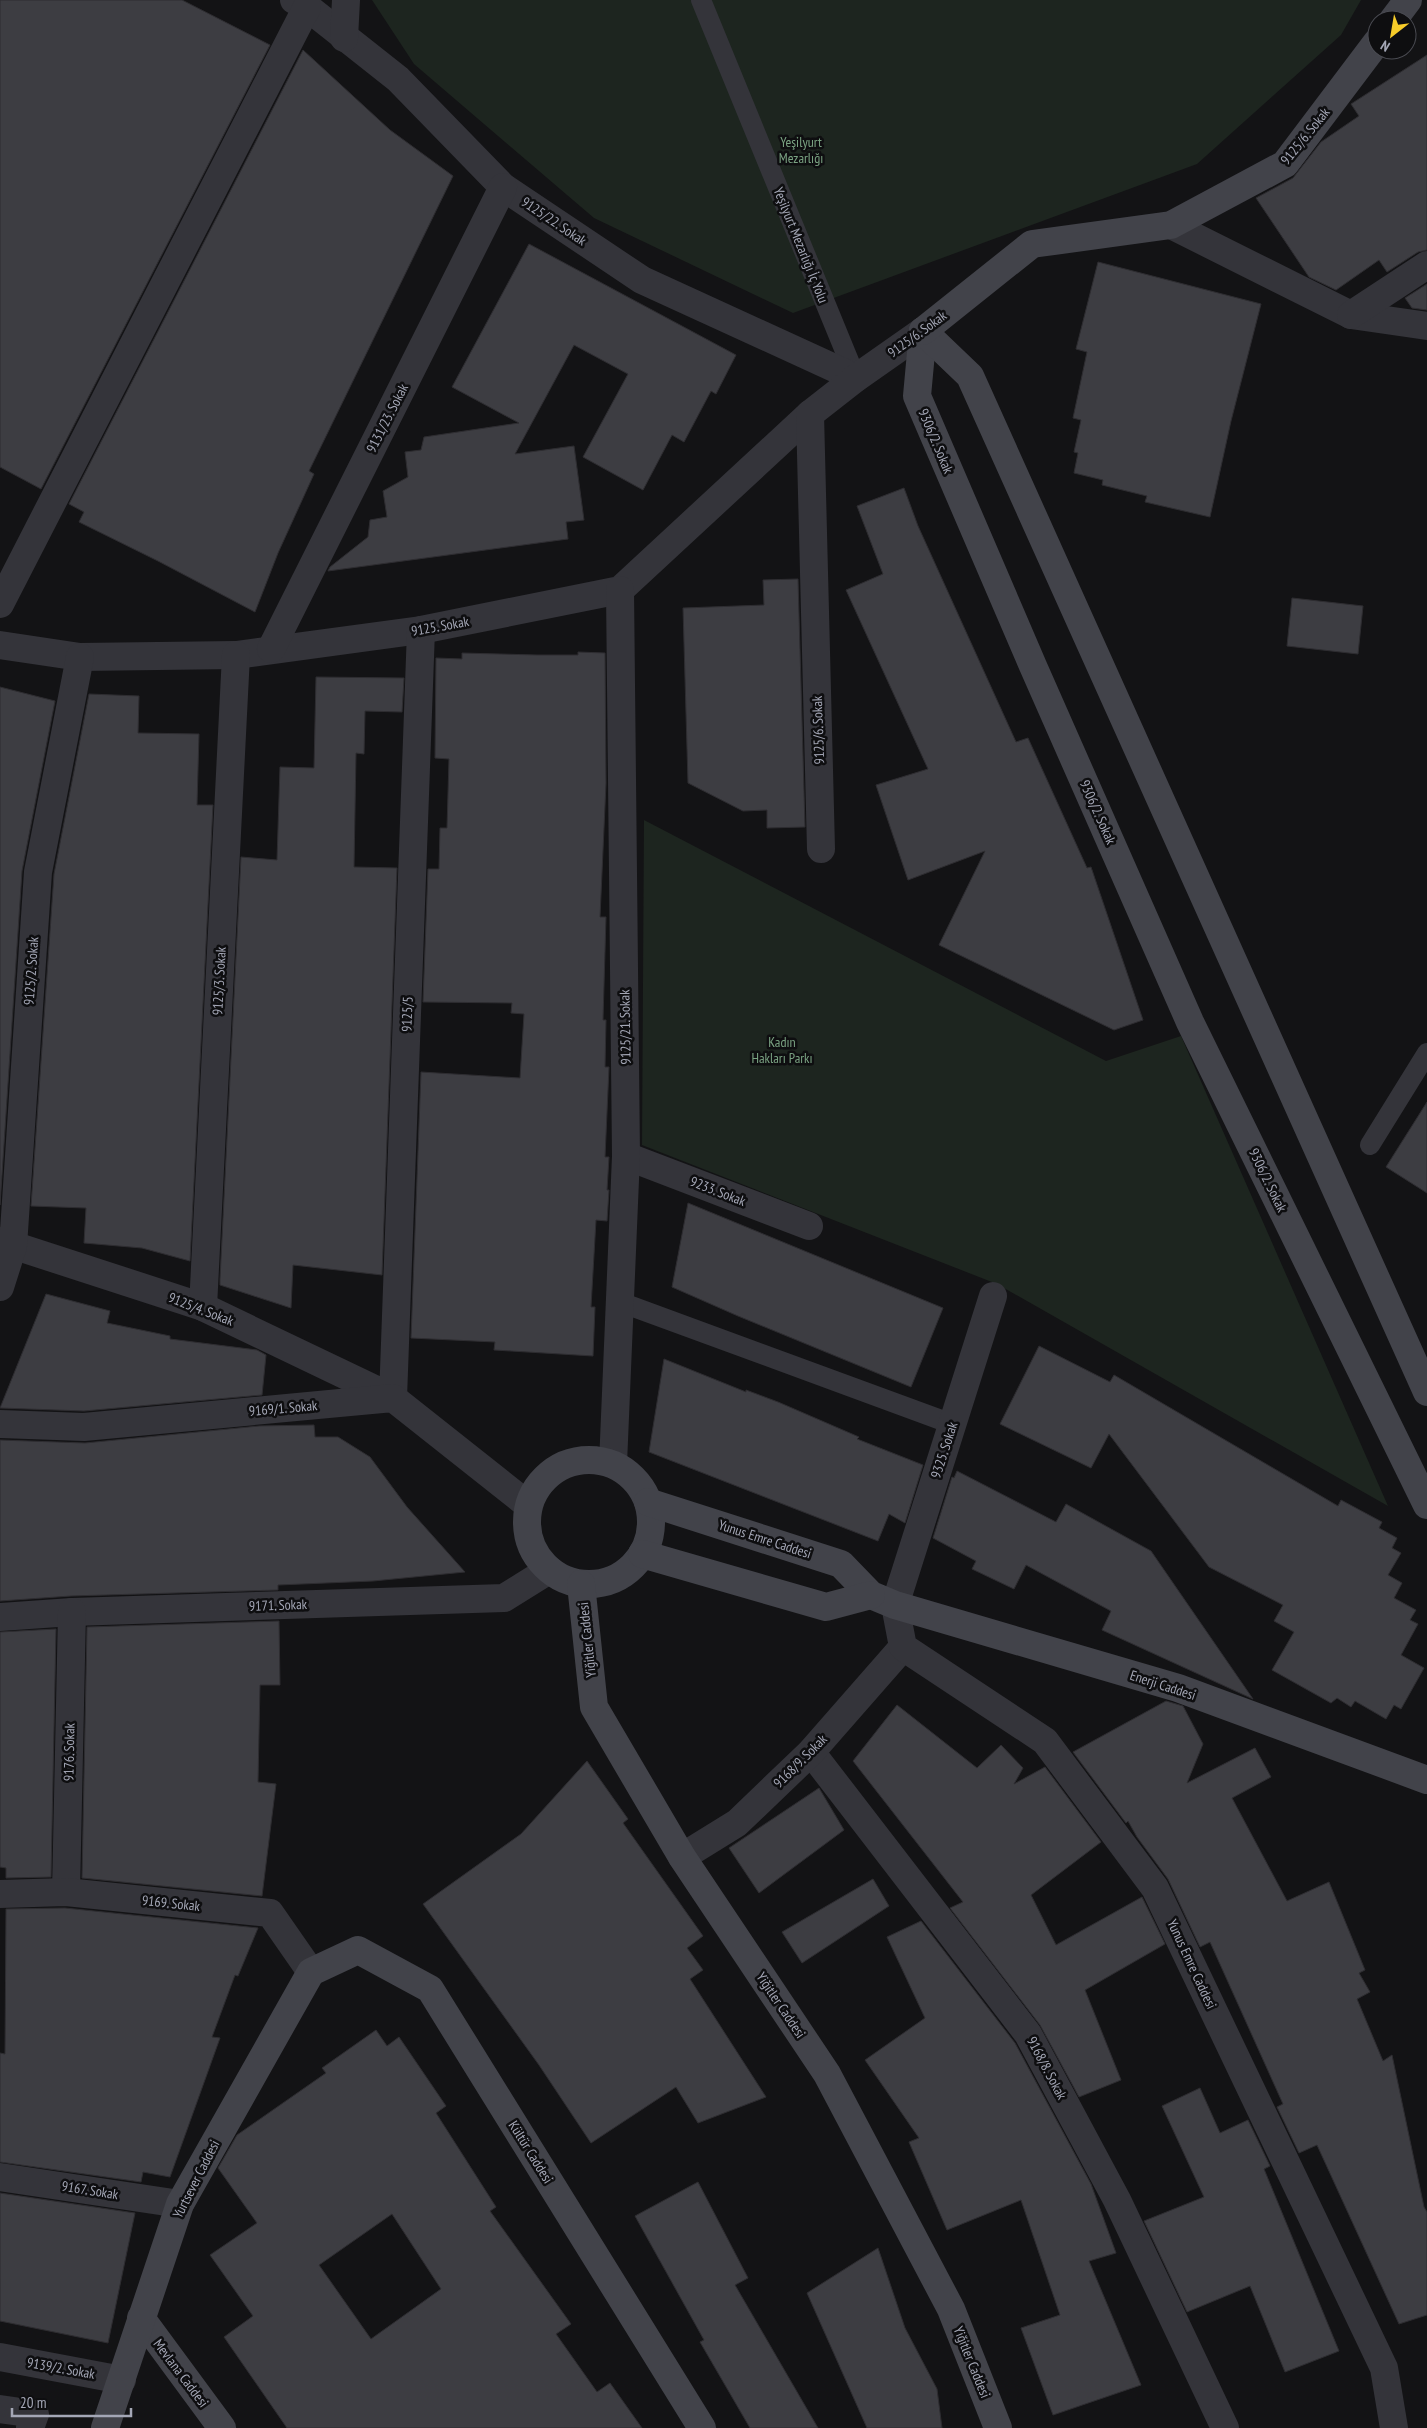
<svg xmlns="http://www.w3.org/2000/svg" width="1427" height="2428" font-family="'PT Sans Narrow',sans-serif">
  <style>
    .green { fill: #1d251f }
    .building { fill: #3d3d42; stroke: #2e2d31; fill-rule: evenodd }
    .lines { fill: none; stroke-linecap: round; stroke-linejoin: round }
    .service { stroke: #34343a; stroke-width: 20 }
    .minor { stroke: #34343a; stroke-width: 28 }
    .tertiary { stroke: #34343a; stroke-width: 28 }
    .secondary { stroke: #42434a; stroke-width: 28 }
    .labels { text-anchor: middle; stroke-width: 5; stroke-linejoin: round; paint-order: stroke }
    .street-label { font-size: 14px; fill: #a4a7b6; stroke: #0e0e10 }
    .park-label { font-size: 14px; fill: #7aa282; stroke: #0e0e10 }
  </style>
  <rect width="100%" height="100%" fill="#131315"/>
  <g class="green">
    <polygon points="372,0 1361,0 1341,35 1197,164 793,313 594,218 414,64"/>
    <polygon points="644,820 1106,1061 1181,1036 1388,1506 997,1284 642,1145"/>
  </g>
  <g class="building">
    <polygon points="0,0 182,0 270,45 41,489 0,467"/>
    <polygon points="303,50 390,130 453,176 309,471 314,474 278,553 255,612 158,561 79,522 84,512 69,504"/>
    <polygon points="1427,55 1427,250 1418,252 1387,272 1379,260 1336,290 1309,277 1256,198 1293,178 1321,142 1359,116 1351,104"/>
    <polygon points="529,244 736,355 716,394 711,391 684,442 672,435 643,490 583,457 628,374 574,345 515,454 574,446 584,520 566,522 568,539 328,571 330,567 368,537 370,520 387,517 383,491 408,477 405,452 421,450 424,437 519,423 452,387"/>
    <polygon points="1098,262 1261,304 1231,421 1210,517 1145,502 1147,496 1102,485 1103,480 1074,473 1078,453 1074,452 1081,420 1073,418 1087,352 1076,349"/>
    <polygon points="1427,284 1427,310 1412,308 1405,298"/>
    <polygon points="904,488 918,526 1016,742 1028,738 1087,868 1091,867 1143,1020 1114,1030 939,945 985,851 908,880 876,785 928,769 846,590 883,574 857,506"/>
    <polygon points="798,579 805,827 767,828 767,810 743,811 688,783 683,608 764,605 763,580"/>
    <polygon points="1292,598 1363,606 1358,654 1287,646"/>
    <polygon points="578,652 605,653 606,783 600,917 606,917 603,1020 606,1020 605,1067 609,1067 605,1157 609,1157 607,1190 609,1190 607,1221 596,1220 591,1307 595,1307 593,1356 494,1350 495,1342 411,1338 421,1072 520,1078 524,1014 511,1013 512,1003 423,1002 428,869 439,869 440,828 447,828 449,759 435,758 436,658 462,659 462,653 537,655 578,655"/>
    <polygon points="316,677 404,678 402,712 365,711 364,754 356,753 354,867 397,868 382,1275 293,1265 291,1308 220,1285 220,1279 241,857 277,860 280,767 314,768"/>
    <polygon points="0,687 55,701 22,871 0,1205"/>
    <polygon points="89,694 139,696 138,733 199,734 197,805 213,805 190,1261 142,1248 84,1243 86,1208 31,1206 54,874"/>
    <polygon points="1427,1102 1427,1193 1386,1167"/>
    <polygon points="688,1203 943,1308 911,1387 738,1316 672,1287"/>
    <polygon points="46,1294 110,1311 107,1323 170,1336 170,1339 257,1350 266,1355 262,1395 84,1411 0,1408"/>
    <polygon points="1039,1346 1110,1382 1114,1375 1338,1506 1341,1500 1382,1522 1379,1528 1397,1538 1392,1548 1401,1553 1388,1575 1402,1583 1394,1598 1416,1610 1410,1620 1418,1624 1401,1655 1424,1668 1401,1709 1394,1705 1386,1719 1355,1701 1351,1707 1337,1698 1331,1703 1272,1670 1294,1632 1274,1621 1283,1605 1209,1567 1109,1434 1091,1468 1000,1424"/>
    <polygon points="664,1359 746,1392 746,1390 778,1402 859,1437 857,1439 923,1465 905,1523 889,1514 878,1541 649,1452"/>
    <polygon points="314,1425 315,1437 338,1437 370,1457 407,1507 465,1572 373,1581 278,1585 278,1590 71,1596 0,1601 0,1440 85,1443 259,1426"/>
    <polygon points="957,1471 1056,1522 1066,1504 1151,1551 1253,1699 1102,1630 1111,1611 1026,1565 1014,1589 972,1569 976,1561 933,1538 952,1477 954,1478"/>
    <polygon points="279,1621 280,1685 260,1685 258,1782 276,1784 262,1896 82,1878 87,1627"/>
    <polygon points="56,1629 51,1877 6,1878 6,1868 0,1867 0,1632"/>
    <polygon points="1166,1701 1183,1706 1203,1744 1187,1783 1255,1748 1271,1777 1232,1798 1287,1901 1329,1882 1365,1970 1359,1973 1370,1992 1357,1999 1383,2061 1392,2055 1424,2207 1427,2212 1427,2315 1399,2324 1317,2145 1299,2153 1277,2107 1283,2104 1210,1942 1200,1947 1168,1879 1137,1837 1128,1821 1126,1823 1073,1752"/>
    <polygon points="897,1705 977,1768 1001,1745 1023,1768 1014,1784 1045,1767 1101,1842 1031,1895 1056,1945 1142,1897 1165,1944 1085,1990 1121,2080 1079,2097 1040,2025 950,1908 963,1902 853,1761"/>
    <polygon points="587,1761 628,1819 623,1823 703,1936 687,1948 703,1970 690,1979 766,2097 698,2123 676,2087 591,2143 539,2065 423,1904 521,1834"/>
    <polygon points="819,1788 844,1830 759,1893 729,1848"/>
    <polygon points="873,1879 889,1906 802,1963 782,1932"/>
    <polygon points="65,1908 258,1928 238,1976 235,1975 212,2037 220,2038 170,2177 143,2172 141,2182 0,2162 0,2053 5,2054 6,1909"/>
    <polygon points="921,1921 1015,2043 1091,2184 1116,2253 1089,2261 1141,2385 1053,2415 1021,2328 1060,2315 1021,2200 947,2230 909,2142 919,2138 865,2060 925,2018 887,1937"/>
    <path d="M376,2030L387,2046L399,2037L446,2106L436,2113L496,2207L490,2211L571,2324L556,2334L597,2392L610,2383L642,2428H287L224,2337L253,2316L210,2255L257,2223L218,2168L237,2135L326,2073L322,2068ZM392,2214L441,2289L371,2339L319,2265Z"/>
    <polygon points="1200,2088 1220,2133 1248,2120 1270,2166 1264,2169 1339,2351 1285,2372 1250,2286 1187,2312 1144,2221 1204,2197 1162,2106"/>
    <polygon points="698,2182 748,2278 735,2285 818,2428 750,2428 700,2342 704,2340 635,2216"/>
    <polygon points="0,2193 135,2213 108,2343 0,2321"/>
    <polygon points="878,2248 905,2328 937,2389 942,2428 867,2428 807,2293"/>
  </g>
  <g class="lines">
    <g class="service">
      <polyline points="701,0 856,378"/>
      <polyline points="1370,1145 1427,1053"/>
      <polyline points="620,1302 952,1424"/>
    </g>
    <g class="minor">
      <polyline points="294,0 307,7 398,79 503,187 642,280 856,378"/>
      <polyline points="344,38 346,0"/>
      <polyline points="1171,225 1351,315 1427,326"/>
      <polyline points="1351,315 1427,265"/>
      <polyline points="0,604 307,7"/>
      <polyline points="0,645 80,657 236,655 421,630 620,590 810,414"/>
      <polyline points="271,649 503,187"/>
      <polyline points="821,849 810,414 856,378 923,331"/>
      <polyline points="626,1156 809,1226"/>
      <polyline points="0,1241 203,1307 393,1398 421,630"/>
      <polyline points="0,1287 13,1246 38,872 80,657"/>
      <polyline points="203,1307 236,655"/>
      <polyline points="0,1424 84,1427 393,1398 528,1505"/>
      <polyline points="613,1464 626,1156 620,590"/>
      <polyline points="895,1605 993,1296"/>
      <polyline points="0,1617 72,1612 504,1598 549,1570"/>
      <polyline points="811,1752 1028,2034 1117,2200 1225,2428"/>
      <polyline points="682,1857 737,1823 811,1752 903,1647"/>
      <polyline points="66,1892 72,1612"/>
      <polyline points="0,1894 66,1892 270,1913 311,1972"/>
      <polyline points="0,2177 180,2204"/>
      <polyline points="0,2357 122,2380"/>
      <polyline points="0,2409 35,2414 30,2428"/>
    </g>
    <polyline class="tertiary" points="895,1605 903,1647 1045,1741 1155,1888 1384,2368 1394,2428"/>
    <g class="secondary">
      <polyline points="1393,20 1408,0"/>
      <polyline points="923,331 917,396 1033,666 1190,1022 1427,1505"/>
      <polyline points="923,331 970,376 1427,1392"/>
      <polyline points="923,331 1032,244 1171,225 1285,164 1377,42"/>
      <circle cx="589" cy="1522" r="62"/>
      <polyline points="648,1502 841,1564 871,1595 895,1605 1178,1688 1427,1780"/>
      <polyline points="642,1554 826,1607 871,1595"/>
      <polyline points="581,1584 594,1707 682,1857 827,2074 951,2309 998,2428"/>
      <polyline points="141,2318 222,2428"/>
      <polyline points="105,2428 180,2204 311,1972 358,1950 430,1989 702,2428"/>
    </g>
  </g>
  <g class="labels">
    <g class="street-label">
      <text transform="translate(1305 136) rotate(-51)" y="5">9125/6. Sokak</text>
      <text transform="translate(554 221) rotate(34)" y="5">9125/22. Sokak</text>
      <text transform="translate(801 245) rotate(68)" y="5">Yeşilyurt Mezarlığı İç Yolu</text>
      <text transform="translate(917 334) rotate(-36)" y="5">9125/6. Sokak</text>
      <text transform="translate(387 418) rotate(-63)" y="5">9131/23. Sokak</text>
      <text transform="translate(936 441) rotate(67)" y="5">9306/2. Sokak</text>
      <text transform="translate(440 626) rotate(-10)" y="5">9125. Sokak</text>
      <text transform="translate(818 730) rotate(-92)" y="5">9125/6. Sokak</text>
      <text transform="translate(1098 812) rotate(66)" y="5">9306/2. Sokak</text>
      <text transform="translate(31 971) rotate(-86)" y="5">9125/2. Sokak</text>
      <text transform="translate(219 981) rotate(-87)" y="5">9125/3. Sokak</text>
      <text transform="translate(407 1014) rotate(-88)" y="5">9125/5</text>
      <text transform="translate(625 1027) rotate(-91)" y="5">9125/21. Sokak</text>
      <text transform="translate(1268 1180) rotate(64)" y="5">9306/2. Sokak</text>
      <text transform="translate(718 1191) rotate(21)" y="5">9233. Sokak</text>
      <text transform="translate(201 1309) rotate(21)" y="5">9125/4. Sokak</text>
      <text transform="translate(283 1408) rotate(-5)" y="5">9169/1. Sokak</text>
      <text transform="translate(944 1450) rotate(-72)" y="5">9325. Sokak</text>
      <text transform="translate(765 1539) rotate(18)" y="5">Yunus Emre Caddesi</text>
      <text transform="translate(278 1605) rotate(-2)" y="5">9171. Sokak</text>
      <text transform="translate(587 1640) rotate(-96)" y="5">Yiğitler Caddesi</text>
      <text transform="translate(1163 1685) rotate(18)" y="5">Enerji Caddesi</text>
      <text transform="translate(69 1752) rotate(-89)" y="5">9176. Sokak</text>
      <text transform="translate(800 1761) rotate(-45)" y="5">9168/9. Sokak</text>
      <text transform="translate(171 1903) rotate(6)" y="5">9169. Sokak</text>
      <text transform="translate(1192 1964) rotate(65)" y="5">Yunus Emre Caddesi</text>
      <text transform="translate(781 2005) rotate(56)" y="5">Yiğitler Caddesi</text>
      <text transform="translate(1047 2068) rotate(62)" y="5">9168/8. Sokak</text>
      <text transform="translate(531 2152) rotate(58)" y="5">Kültür Caddesi</text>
      <text transform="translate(196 2179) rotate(-63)" y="5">Yurtsever Caddesi</text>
      <text transform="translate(90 2190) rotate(9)" y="5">9167. Sokak</text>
      <text transform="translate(972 2362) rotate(68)" y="5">Yiğitler Caddesi</text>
      <text transform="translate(61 2368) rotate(10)" y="5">9139/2. Sokak</text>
      <text transform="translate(181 2373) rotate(53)" y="5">Mevlana Caddesi</text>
    </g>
    <g class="park-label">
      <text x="801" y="147">Yeşilyurt<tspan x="801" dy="16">Mezarlığı</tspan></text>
      <text x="782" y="1047">Kadın<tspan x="782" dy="16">Hakları Parkı</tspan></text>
    </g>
  </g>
  <g transform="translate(1392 35) rotate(211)"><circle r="24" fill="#0e0e10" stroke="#4a4b52"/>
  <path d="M0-4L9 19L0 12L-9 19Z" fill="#f7cc29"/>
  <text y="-8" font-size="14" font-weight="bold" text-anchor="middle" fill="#a4a7b6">N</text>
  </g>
  <path d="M12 2408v8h119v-8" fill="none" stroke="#a4a7b6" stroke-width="2.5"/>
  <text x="20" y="2408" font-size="15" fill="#a4a7b6" stroke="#0e0e10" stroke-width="4" paint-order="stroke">20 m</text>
</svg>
